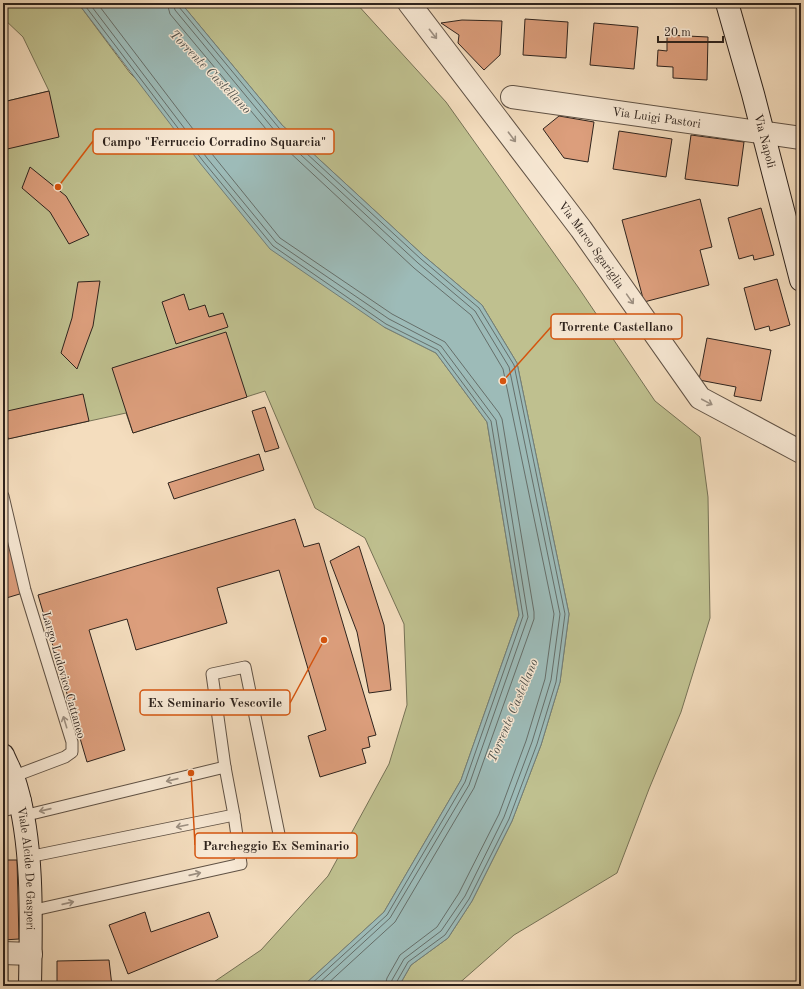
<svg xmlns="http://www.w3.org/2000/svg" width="804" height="989" font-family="'Old Standard TT',serif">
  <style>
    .green { fill: #bfc08f; stroke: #767256 }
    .water { fill: #9dbbb8; stroke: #717e7a }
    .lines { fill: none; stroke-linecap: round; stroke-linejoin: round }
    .shore { stroke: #666f6a; stroke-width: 1 }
    .building { fill: #dc9e7c; stroke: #2e231d }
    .lane-casing { stroke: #605245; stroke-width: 13 }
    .street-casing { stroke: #605245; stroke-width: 24 }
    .secondary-casing { stroke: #2e231d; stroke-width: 24 }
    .lane { stroke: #f8e9d5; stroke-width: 11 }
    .street { stroke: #f8e9d5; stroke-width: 22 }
    .secondary { stroke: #f8e9d5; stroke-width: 22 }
    .oneway { stroke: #9d9082 }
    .labels { text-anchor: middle; stroke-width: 3; stroke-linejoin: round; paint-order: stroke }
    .street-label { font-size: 12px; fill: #2e231d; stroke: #f8e9d5 }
    .water-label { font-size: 13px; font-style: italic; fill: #4f514c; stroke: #f8e9d5 }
    .leader { fill: none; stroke: #d5540e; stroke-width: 1.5 }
    .callout-dot { fill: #d5540e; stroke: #f8e9d5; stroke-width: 1.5 }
    .callout { fill: #f8e9d5; stroke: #d5540e; stroke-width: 1.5 }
    .callout-label { font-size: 13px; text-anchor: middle; font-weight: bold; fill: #2e231d }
  </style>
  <rect width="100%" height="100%" fill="#f4ddbe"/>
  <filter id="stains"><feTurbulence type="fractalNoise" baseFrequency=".005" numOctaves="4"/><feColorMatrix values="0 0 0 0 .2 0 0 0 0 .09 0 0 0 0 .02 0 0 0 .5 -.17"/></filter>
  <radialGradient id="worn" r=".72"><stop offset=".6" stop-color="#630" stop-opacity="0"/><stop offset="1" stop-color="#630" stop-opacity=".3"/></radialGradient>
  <g class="green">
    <polygon points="3,3 78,3 130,73 384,327 436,353 487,422 519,615 461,780 384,912 303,986 208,986 261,950 328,876 389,764 407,705 404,624 365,538 315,508 265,391 133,433 126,413 3,440 3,102 49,91 23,37 3,18"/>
    <polygon points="181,3 356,3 446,102 578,287 655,401 700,437 708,497 710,618 681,712 649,789 617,873 514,935 456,986 399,986 411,965 448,938 472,901 512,821 541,745 560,682 569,614 517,363 482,305 424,256 282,125"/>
    <polygon points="8,953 8,986 3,986 3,956"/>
  </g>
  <polygon class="water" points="78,3 181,3 282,125 424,256 482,305 517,363 569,614 560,682 541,745 512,821 472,901 448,938 411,965 399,986 303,986 384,912 461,780 519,615 487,422 436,353 384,327 270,249 200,163"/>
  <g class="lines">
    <g class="shore">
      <polyline points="83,3 203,161 273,246 386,324 438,350 491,421 523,616 465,782 387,915 309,986"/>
      <polyline points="89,3 207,158 276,242 389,319 441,346 496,420 528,617 469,785 390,918 316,986"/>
      <polyline points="97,3 212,154 280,238 392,314 445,342 499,413 502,419 534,612 534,619 474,788 395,922 325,986"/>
      <polyline points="167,3 170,14 271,135 414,268 471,315 503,369 554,614 545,679 526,741 499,814 459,893 437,927 400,955 387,978 385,986"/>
      <polyline points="173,3 175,10 275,131 418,263 475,311 509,367 560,614 551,680 532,742 504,817 465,896 441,931 404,959 392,980 391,986"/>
      <polyline points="178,3 179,7 279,128 421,259 479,308 514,365 565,614 556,682 537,744 509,819 469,899 445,935 408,962 396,983 396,986"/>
    </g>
  </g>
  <g class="building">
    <polygon points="525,19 568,22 566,58 523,55"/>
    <polygon points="462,20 502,21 500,55 484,70 458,43 459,35 441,23"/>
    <polygon points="594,23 638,27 634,69 590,65"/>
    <polygon points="667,35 708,37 707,80 673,78 673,67 657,66 658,50 667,51"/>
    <polygon points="49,91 59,137 3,150 3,102"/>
    <polygon points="559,116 594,122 588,162 564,158 543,129"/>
    <polygon points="619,131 672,139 666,177 613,169"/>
    <polygon points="691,135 744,142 738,186 685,179"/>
    <polygon points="30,167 66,196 89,235 69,244 50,212 22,188"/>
    <polygon points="700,199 712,247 700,250 709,285 644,302 622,220"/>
    <polygon points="761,208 774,255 754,260 753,255 739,259 728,218"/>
    <polygon points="777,279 790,325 770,331 769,326 755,330 744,288"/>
    <polygon points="100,281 93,326 77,369 61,353 72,318 78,282"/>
    <polygon points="184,294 189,310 205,305 209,317 223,313 228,327 176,344 162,302"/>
    <polygon points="226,332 247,397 133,433 112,368"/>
    <polygon points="707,338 771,350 761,401 734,396 736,387 699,380"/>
    <polygon points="83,394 89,421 8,439 3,412"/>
    <polygon points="265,407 279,448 265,452 252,411"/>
    <polygon points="3,414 8,439 3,440"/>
    <polygon points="259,454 264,470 174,499 168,483"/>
    <polygon points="295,519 304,547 319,543 376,735 368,737 370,747 362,749 366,763 320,777 308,736 326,730 279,570 217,588 227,623 136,650 127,619 89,630 125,750 87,762 38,595"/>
    <polygon points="3,526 23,593 3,599"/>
    <polygon points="359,546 384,625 391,690 369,693 357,632 330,561"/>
    <polygon points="3,860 17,860 19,939 3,940"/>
    <polygon points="145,912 151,932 209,912 218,937 128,974 109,925"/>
    <polygon points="109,960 112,986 57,986 57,961"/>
  </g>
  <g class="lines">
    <defs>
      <g id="lane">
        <polyline points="3,496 25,590 72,742 72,752 65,757 12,777"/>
        <polyline points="225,767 212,674 245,667 280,839 239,854"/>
        <polyline points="23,816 225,767 234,815 241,864 30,911"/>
        <polyline points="28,857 234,815"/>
      </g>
      <g id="street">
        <path id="s1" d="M409,3L581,229L700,398L801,452"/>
        <path id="s2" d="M512,97L801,138"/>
        <polyline points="3,805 20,801"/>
        <polyline points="3,953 31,954"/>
      </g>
      <g id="secondary">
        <path id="s3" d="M727,3L753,94L801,280"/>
        <path id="s4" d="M3,755C7,765 13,775 16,786C34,847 31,923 30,986"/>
      </g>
    </defs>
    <use href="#lane" class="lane-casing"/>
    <use href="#street" class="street-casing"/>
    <use href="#secondary" class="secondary-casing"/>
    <use href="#lane" class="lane"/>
    <use href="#street" class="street"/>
    <use href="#secondary" class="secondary"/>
  </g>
  <defs><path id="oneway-shaft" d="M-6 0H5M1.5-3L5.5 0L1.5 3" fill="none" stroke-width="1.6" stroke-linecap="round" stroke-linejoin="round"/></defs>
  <g class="oneway">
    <use href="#oneway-shaft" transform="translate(433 34) rotate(52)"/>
    <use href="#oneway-shaft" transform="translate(512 137) rotate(53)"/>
    <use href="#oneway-shaft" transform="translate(630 299) rotate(55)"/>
    <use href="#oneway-shaft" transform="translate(707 402) rotate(28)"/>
    <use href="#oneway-shaft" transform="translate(65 722) rotate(-107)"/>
    <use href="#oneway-shaft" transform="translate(172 780) rotate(167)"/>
    <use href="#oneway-shaft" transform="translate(45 810) rotate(167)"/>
    <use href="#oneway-shaft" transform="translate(182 826) rotate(168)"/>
    <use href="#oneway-shaft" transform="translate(195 874) rotate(-13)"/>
    <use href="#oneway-shaft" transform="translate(68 903) rotate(-13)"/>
  </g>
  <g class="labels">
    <g class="street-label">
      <text dy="4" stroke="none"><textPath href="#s2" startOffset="146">Via Luigi Pastori</textPath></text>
      <text dy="4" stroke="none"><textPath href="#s3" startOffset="143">Via Napoli</textPath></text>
      <text dy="4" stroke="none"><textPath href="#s1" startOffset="303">Via Marco Sgariglia</textPath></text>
      <text transform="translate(64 675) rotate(74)" y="4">Largo Ludovico Cattaneo</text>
      <text dy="4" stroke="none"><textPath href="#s4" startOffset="117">Viale Alcide De Gasperi</textPath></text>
    </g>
    <g class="water-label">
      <text transform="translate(211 71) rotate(46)" y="5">Torrente Castellano</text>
      <text transform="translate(512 710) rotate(-67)" y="5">Torrente Castellano</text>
    </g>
  </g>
  <path class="leader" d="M58 187L93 141M503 381L551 327M324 640L290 703M191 773L195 845"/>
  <g class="callout-dot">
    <circle cx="58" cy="187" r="4"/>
    <circle cx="503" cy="381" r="4"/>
    <circle cx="324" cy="640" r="4"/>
    <circle cx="191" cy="773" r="4"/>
  </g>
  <g class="callout">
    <rect x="93" y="129" width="241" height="25" rx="4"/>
    <rect x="551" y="314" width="131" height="25" rx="4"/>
    <rect x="140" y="690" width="150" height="25" rx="4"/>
    <rect x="195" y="833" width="162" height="25" rx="4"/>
  </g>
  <g class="callout-label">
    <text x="214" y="146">Campo "Ferruccio Corradino Squarcia"</text>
    <text x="616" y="331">Torrente Castellano</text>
    <text x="215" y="707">Ex Seminario Vescovile</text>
    <text x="276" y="850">Parcheggio Ex Seminario</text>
  </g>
  <rect width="804" height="989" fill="none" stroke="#f4ddbe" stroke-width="16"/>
  <rect x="4" y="4" width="796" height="981" fill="none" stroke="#2e231d" stroke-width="2"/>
  <rect x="8" y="8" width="788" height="973" fill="none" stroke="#2e231d"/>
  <path d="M658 36v6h65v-6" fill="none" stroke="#2e231d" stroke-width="2"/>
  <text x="664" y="36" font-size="12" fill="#2e231d" stroke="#f8e9d5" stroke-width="3" paint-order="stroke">20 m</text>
  <rect width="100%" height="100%" filter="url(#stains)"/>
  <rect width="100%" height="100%" fill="url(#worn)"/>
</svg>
